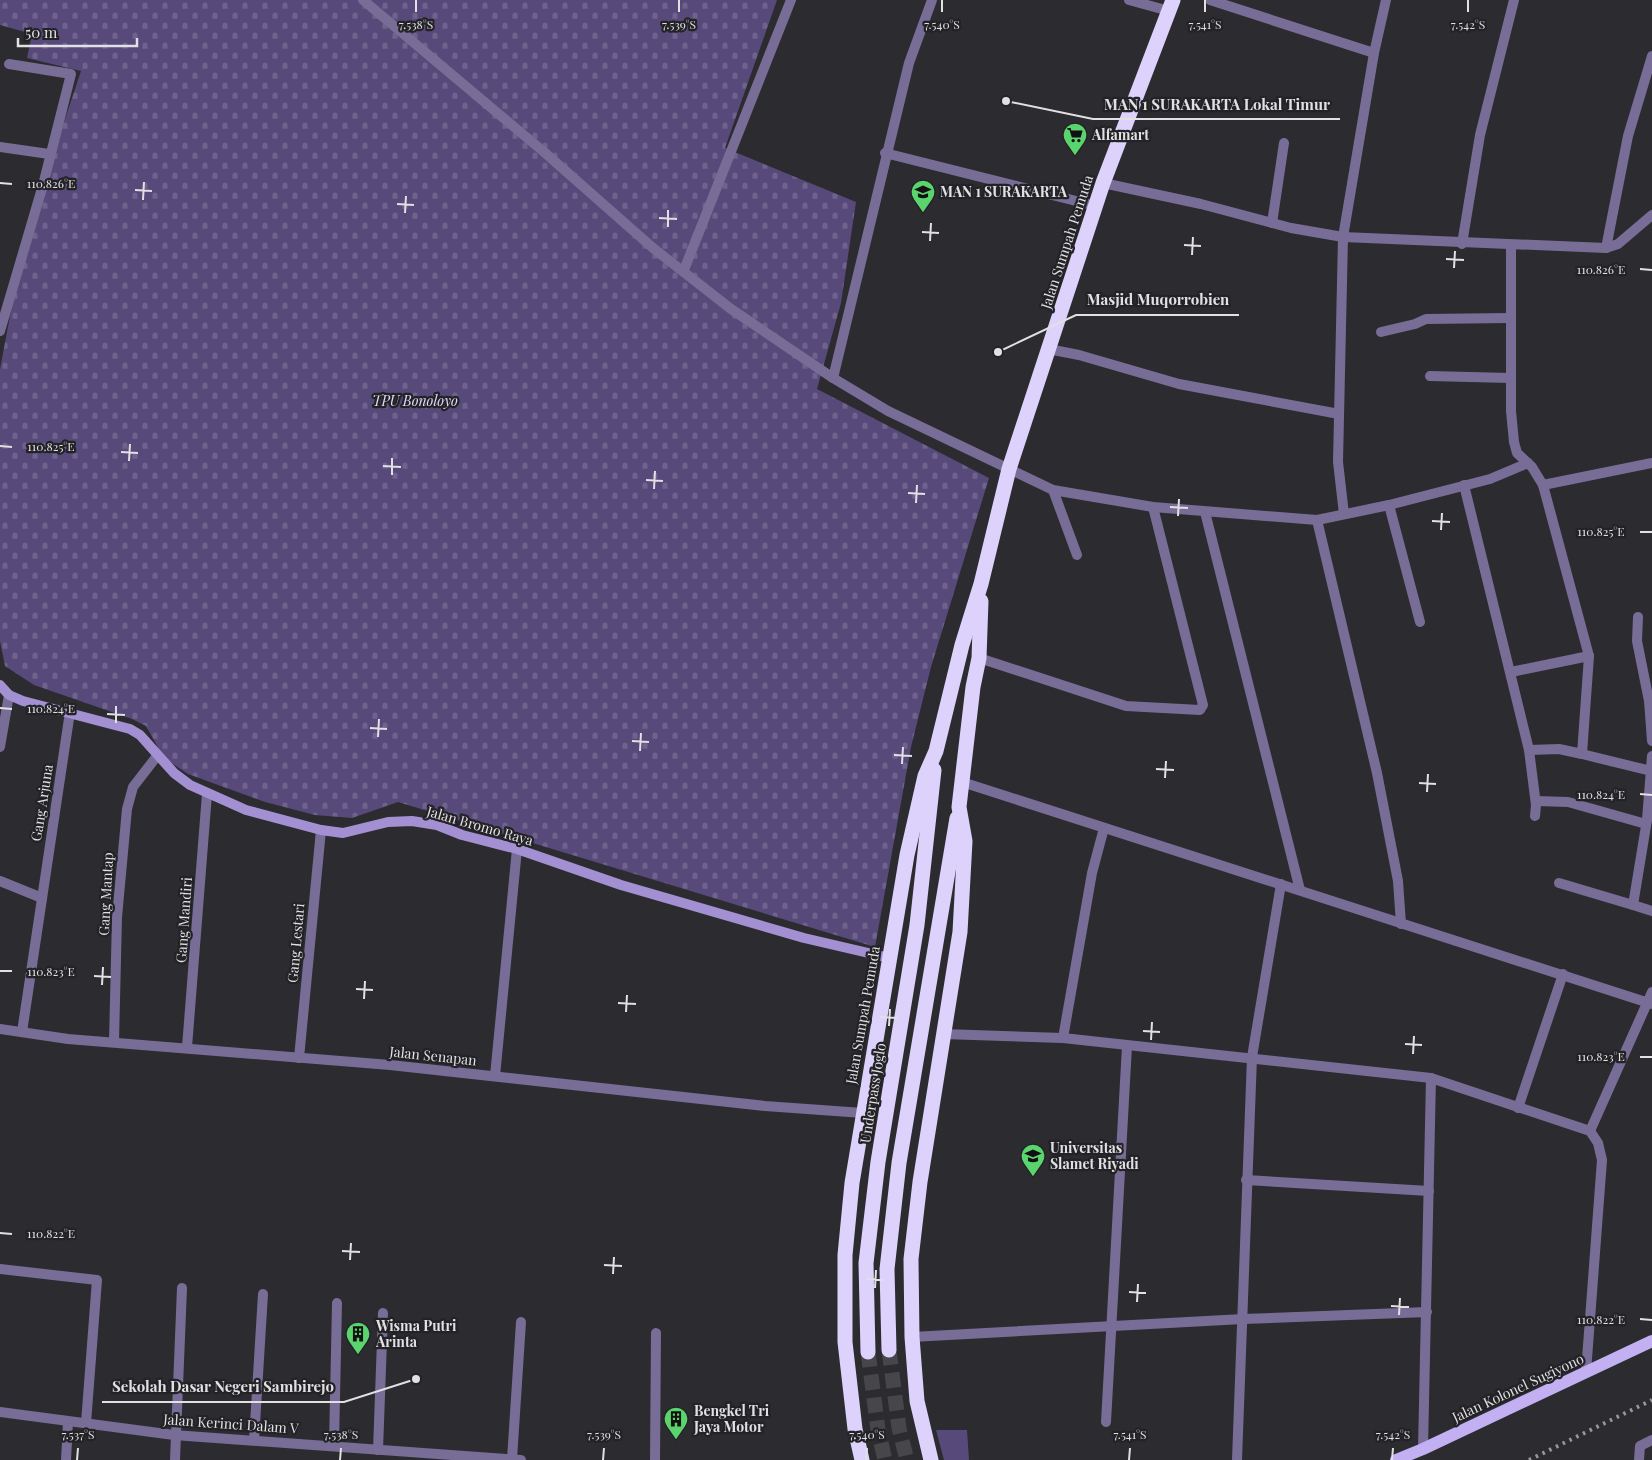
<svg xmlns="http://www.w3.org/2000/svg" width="1652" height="1460" font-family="'Playfair Display',serif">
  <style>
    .grass { fill: #57497a }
    .cemetery { fill: url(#cemetery-stones) }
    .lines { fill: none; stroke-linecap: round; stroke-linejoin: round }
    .highway-tunnel { stroke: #47464b; stroke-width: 15; stroke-dasharray: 15 8; stroke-linecap: butt }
    .street { stroke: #786d96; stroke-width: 10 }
    .secondary { stroke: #a390d2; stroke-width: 10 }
    .primary { stroke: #c2b0f3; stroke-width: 12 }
    .highway { stroke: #dcd2fb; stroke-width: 15 }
    .rail { stroke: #98979b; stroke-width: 4; stroke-dasharray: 2.5 5; stroke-linecap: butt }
    .ticks { fill: none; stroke: #e1e0e3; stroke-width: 2 }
    .labels { text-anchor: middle; stroke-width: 4.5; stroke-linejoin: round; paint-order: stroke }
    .poi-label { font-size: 14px; font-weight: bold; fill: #e1e0e3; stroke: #232226; text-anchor: start }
    .street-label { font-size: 14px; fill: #e1e0e3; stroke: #232226 }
    .park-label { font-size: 14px; font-style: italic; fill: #e2dafa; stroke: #232226 }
    .ticks-label { font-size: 12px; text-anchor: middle; fill: #e1e0e3; stroke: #232226; stroke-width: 4.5; stroke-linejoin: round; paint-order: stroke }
    .leader { fill: none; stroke: #e1e0e3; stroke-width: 2 }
    .callout-dot { fill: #e1e0e3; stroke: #232226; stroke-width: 2 }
    .callout-label { font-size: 15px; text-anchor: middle; font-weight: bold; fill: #e1e0e3; stroke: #232226; stroke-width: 4.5; stroke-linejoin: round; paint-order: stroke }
  </style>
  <defs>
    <pattern id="cemetery-stones" width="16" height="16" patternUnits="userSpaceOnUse" patternTransform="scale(1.25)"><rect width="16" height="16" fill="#57497a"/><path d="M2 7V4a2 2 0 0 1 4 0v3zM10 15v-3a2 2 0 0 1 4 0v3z" fill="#6f638d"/></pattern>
  </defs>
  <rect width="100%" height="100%" fill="#2c2b30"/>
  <polygon class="grass" points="936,1430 967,1430 969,1460 944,1460"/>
  <polygon class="cemetery" points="0,0 777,0 725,148 856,202 841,303 817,389 989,478 931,667 911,747 875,947 398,802 352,818 315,815 265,802 188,774 164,758 146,726 132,719 34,685 5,666 0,641 0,369 24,242 81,71 27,58 32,34 0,25"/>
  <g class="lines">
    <g class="highway-tunnel">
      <polyline points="889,1350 899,1428 907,1460"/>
      <polyline points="868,1352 878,1430 885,1460"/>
    </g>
    <g class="street">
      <polyline points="363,0 544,152 653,248 731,309 833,378 888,411 1053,490 1153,507 1317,520 1389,505 1490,479 1528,463"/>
      <polyline points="1129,0 1169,11"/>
      <polyline points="1210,0 1374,53"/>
      <polyline points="0,147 49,154"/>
      <polyline points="885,153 1096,206"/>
      <polyline points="1103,183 1201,204 1291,228 1343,237 1606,248 1618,244 1652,215"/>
      <polyline points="1272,223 1284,143"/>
      <polyline points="1462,244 1480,135 1514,0"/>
      <polyline points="1511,245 1511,411 1514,442 1517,453 1532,467 1543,485 1589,656 1582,754 1559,749 1529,750"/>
      <polyline points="1606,248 1628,136 1652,56"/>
      <polyline points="684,270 791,0"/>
      <polyline points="0,331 43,185 71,74 9,64"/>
      <polyline points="1381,332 1415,324 1426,319 1510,318"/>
      <polyline points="1048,349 1079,355 1179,384 1339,414"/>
      <polyline points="1430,376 1510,378"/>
      <polyline points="833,378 909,63 932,0"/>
      <polyline points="1464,485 1529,750 1536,805 1535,816"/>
      <polyline points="1543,485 1652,463"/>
      <polyline points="1053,490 1077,555"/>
      <polyline points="1389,505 1420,622"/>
      <polyline points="1205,512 1300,890"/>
      <polyline points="1344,514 1338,462 1343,237 1374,53 1386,0"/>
      <polyline points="1317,520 1377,773 1398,881 1401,924"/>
      <polyline points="1638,617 1637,641 1649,701 1652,741"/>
      <polyline points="979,658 1126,706 1200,710 1203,705 1153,507"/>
      <polyline points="1511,672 1589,656"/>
      <polyline points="0,747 9,695"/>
      <polyline points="1582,754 1651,771"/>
      <polyline points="1652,756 1647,820 1633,905 1652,911"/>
      <polyline points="962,782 1652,1004"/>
      <polyline points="1536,801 1568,802 1646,824"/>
      <polyline points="0,881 42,898"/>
      <polyline points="1559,883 1633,905"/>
      <polyline points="0,1029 68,1039 390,1065 765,1106 863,1113"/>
      <polyline points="22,1032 70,712"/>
      <polyline points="943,1034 1063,1038 1431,1078 1590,1131 1598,1143 1602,1160 1586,1372"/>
      <polyline points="1063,1038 1092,873 1104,828"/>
      <polyline points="114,1042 117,917 127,809 133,787 157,756"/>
      <polyline points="187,1047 207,794"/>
      <polyline points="299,1058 321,830"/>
      <polyline points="495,1076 517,849"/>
      <polyline points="1518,1108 1563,974"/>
      <polyline points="1590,1131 1652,992"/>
      <polyline points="1246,1180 1429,1191"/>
      <polyline points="0,1269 97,1280 86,1423"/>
      <polyline points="912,1337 1243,1319 1427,1312"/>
      <polyline points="0,1412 174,1435 521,1460"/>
      <polyline points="1106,1422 1127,1046"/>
      <polyline points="254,1440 263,1294"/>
      <polyline points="334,1445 337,1303"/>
      <polyline points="1423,1449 1431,1078"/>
      <polyline points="378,1450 383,1313"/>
      <polyline points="512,1459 521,1322"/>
      <polyline points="66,1460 68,1422"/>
      <polyline points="175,1460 182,1288"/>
      <polyline points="655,1460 656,1333"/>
      <polyline points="1237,1460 1252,1057 1281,884"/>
      <polyline points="1639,1460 1640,1446 1652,1440"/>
    </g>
    <polyline class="secondary" points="0,685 9,695 23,701 130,729 140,735 174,773 190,785 246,810 321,830 343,833 388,822 412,821 437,825 462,835 517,849 621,885 804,938 890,958"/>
    <polyline class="primary" points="1396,1460 1423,1449 1652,1341"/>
    <g class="highway">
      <polyline points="889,1350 887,1269 899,1163 957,818"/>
      <polyline points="868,1352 866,1263 878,1162 917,925 934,770"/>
      <polyline points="862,1460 855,1429 845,1342 845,1255 852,1183 907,855 925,776 936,751 962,645 981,584 1009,469 1103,183 1173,0"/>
      <polyline points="931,1460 917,1401 912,1337 911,1259 920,1182 960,932 965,841 959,807 973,687 979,658 981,601"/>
    </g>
    <polyline class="rail" points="1529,1460 1652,1400"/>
  </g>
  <path class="ticks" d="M416,12V0M679,12V0M942,12V0M1205,12V0M1468,12V0M0,183L12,184M135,190L152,191M143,200L144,182M397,204L414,205M405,213L406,196M659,218L677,219M668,227V210M922,232L939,233M930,241L931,223M1184,245L1201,246M1192,255L1193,237M1446,259L1464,260M1454,268L1455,251M1640,269L1652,270M0,446L12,447M121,452L138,453M129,461L130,444M383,466L401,467M392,475V458M646,480L663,481M654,489L655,471M908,493L925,494M916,503L917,485M1170,507L1188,508M1178,516L1179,499M1432,521L1450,522M1441,530L1442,513M1640,532H1652M0,708L12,709M107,714L125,715M116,723V706M370,728L387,729M378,737L379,719M632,741L649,742M640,751L641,733M894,755L912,756M902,764L903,747M1156,769L1174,770M1165,778L1166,761M1419,783L1436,784M1427,792L1428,774M1640,794L1652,795M0,971H12M94,976L111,977M102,985L103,967M356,989L373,990M364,999L365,981M618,1003L636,1004M626,1012L627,995M880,1017L898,1018M889,1026L890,1009M1143,1031L1160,1032M1151,1040L1152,1022M1405,1044L1422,1045M1413,1054L1414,1036M1640,1057H1652M0,1233L12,1234M342,1251L360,1252M350,1260L351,1243M604,1265L622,1266M613,1274L614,1257M867,1279L884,1280M875,1288L876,1270M1129,1292L1146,1293M1137,1302L1138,1284M1391,1306L1409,1307M1399,1315L1400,1298M1640,1319L1652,1320M77,1460L78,1448M340,1460L341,1448M603,1460L604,1448M866,1460L867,1448M1129,1460L1130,1448M1392,1460L1393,1448"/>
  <defs>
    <symbol id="supermarket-pin" viewBox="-11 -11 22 30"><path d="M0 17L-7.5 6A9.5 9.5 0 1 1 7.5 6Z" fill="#5ad56e" stroke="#232226"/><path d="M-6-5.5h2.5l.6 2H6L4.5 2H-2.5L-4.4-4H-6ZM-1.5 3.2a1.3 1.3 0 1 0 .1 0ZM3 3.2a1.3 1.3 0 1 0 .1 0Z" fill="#111"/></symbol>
    <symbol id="school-pin" viewBox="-11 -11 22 30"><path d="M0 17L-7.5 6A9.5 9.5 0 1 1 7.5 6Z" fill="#5ad56e" stroke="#232226"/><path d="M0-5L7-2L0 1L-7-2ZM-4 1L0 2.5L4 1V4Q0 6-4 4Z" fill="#111"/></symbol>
    <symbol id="university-pin" viewBox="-11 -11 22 30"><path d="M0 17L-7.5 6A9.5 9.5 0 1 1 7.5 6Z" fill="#5ad56e" stroke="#232226"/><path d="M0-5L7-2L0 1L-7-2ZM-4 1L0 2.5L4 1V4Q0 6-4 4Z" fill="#111"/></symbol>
    <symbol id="building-pin" viewBox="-11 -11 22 30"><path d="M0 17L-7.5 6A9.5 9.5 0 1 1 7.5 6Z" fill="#5ad56e" stroke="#232226"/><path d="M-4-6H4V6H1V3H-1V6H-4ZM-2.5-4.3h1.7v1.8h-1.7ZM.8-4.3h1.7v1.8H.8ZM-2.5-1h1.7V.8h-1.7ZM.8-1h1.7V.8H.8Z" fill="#111"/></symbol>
  </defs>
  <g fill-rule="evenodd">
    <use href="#supermarket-pin" x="1061" y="121" width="28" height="38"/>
    <use href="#school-pin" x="909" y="178" width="28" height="38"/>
    <use href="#university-pin" x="1019" y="1142" width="28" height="38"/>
    <use href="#building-pin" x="344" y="1320" width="28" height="38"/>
    <use href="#building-pin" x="662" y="1405" width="28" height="38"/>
  </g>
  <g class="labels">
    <g class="poi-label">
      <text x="1092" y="140">Alfamart</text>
      <text x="940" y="197">MAN 1 SURAKARTA</text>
      <text x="1050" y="1153">Universitas<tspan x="1050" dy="16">Slamet Riyadi</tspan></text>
      <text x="376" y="1331">Wisma Putri<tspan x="376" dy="16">Arinta</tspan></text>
      <text x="694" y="1416">Bengkel Tri<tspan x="694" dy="16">Jaya Motor</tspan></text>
    </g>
    <g class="street-label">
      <text transform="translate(1067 242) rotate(-72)" y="5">Jalan Sumpah Pemuda</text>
      <text transform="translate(42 803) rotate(-81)" y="5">Gang Arjuna</text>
      <text transform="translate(480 826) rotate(16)" y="5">Jalan Bromo Raya</text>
      <text transform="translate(106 894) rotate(-87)" y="5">Gang Mantap</text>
      <text transform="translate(184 920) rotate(-86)" y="5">Gang Mandiri</text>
      <text transform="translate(296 943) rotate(-85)" y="5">Gang Lestari</text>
      <text transform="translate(863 1015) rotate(-80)" y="5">Jalan Sumpah Pemuda</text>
      <text transform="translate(433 1056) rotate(6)" y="5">Jalan Senapan</text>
      <text transform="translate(873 1093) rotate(-81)" y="5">Underpass Joglo</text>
      <text transform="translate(1518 1388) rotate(-25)" y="5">Jalan Kolonel Sugiyono</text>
      <text transform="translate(231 1424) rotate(4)" y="5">Jalan Kerinci Dalam V</text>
    </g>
    <g class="park-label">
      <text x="415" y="406">TPU Bonoloyo</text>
    </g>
  </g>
  <g class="ticks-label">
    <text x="416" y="29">7.538°S</text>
    <text x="679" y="29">7.539°S</text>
    <text x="942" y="29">7.540°S</text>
    <text x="1205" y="29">7.541°S</text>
    <text x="1468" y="29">7.542°S</text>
    <text x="51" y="188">110.826°E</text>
    <text x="1601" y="274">110.826°E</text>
    <text x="51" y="451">110.825°E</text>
    <text x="1601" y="536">110.825°E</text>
    <text x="51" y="713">110.824°E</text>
    <text x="1601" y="799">110.824°E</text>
    <text x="51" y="976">110.823°E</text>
    <text x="1601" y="1061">110.823°E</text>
    <text x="51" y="1238">110.822°E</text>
    <text x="1601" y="1324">110.822°E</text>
    <text x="78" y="1439">7.537°S</text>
    <text x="341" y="1439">7.538°S</text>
    <text x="604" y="1439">7.539°S</text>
    <text x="867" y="1439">7.540°S</text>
    <text x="1130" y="1439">7.541°S</text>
    <text x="1393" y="1439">7.542°S</text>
  </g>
  <path class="leader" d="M1006 101L1093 119H1340M998 352L1076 315H1239M416 1379L344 1402H102"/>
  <g class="callout-dot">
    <circle cx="1006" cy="101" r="5"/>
    <circle cx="998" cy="352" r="5"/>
    <circle cx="416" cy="1379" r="5"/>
  </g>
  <g class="callout-label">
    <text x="1217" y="110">MAN 1 SURAKARTA Lokal Timur</text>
    <text x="1158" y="305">Masjid Muqorrobien</text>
    <text x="223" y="1392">Sekolah Dasar Negeri Sambirejo</text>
  </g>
  <path d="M18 38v8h119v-8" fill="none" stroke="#e1e0e3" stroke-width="2.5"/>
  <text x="25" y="38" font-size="15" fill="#e1e0e3" stroke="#232226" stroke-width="4" paint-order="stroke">50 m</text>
</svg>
